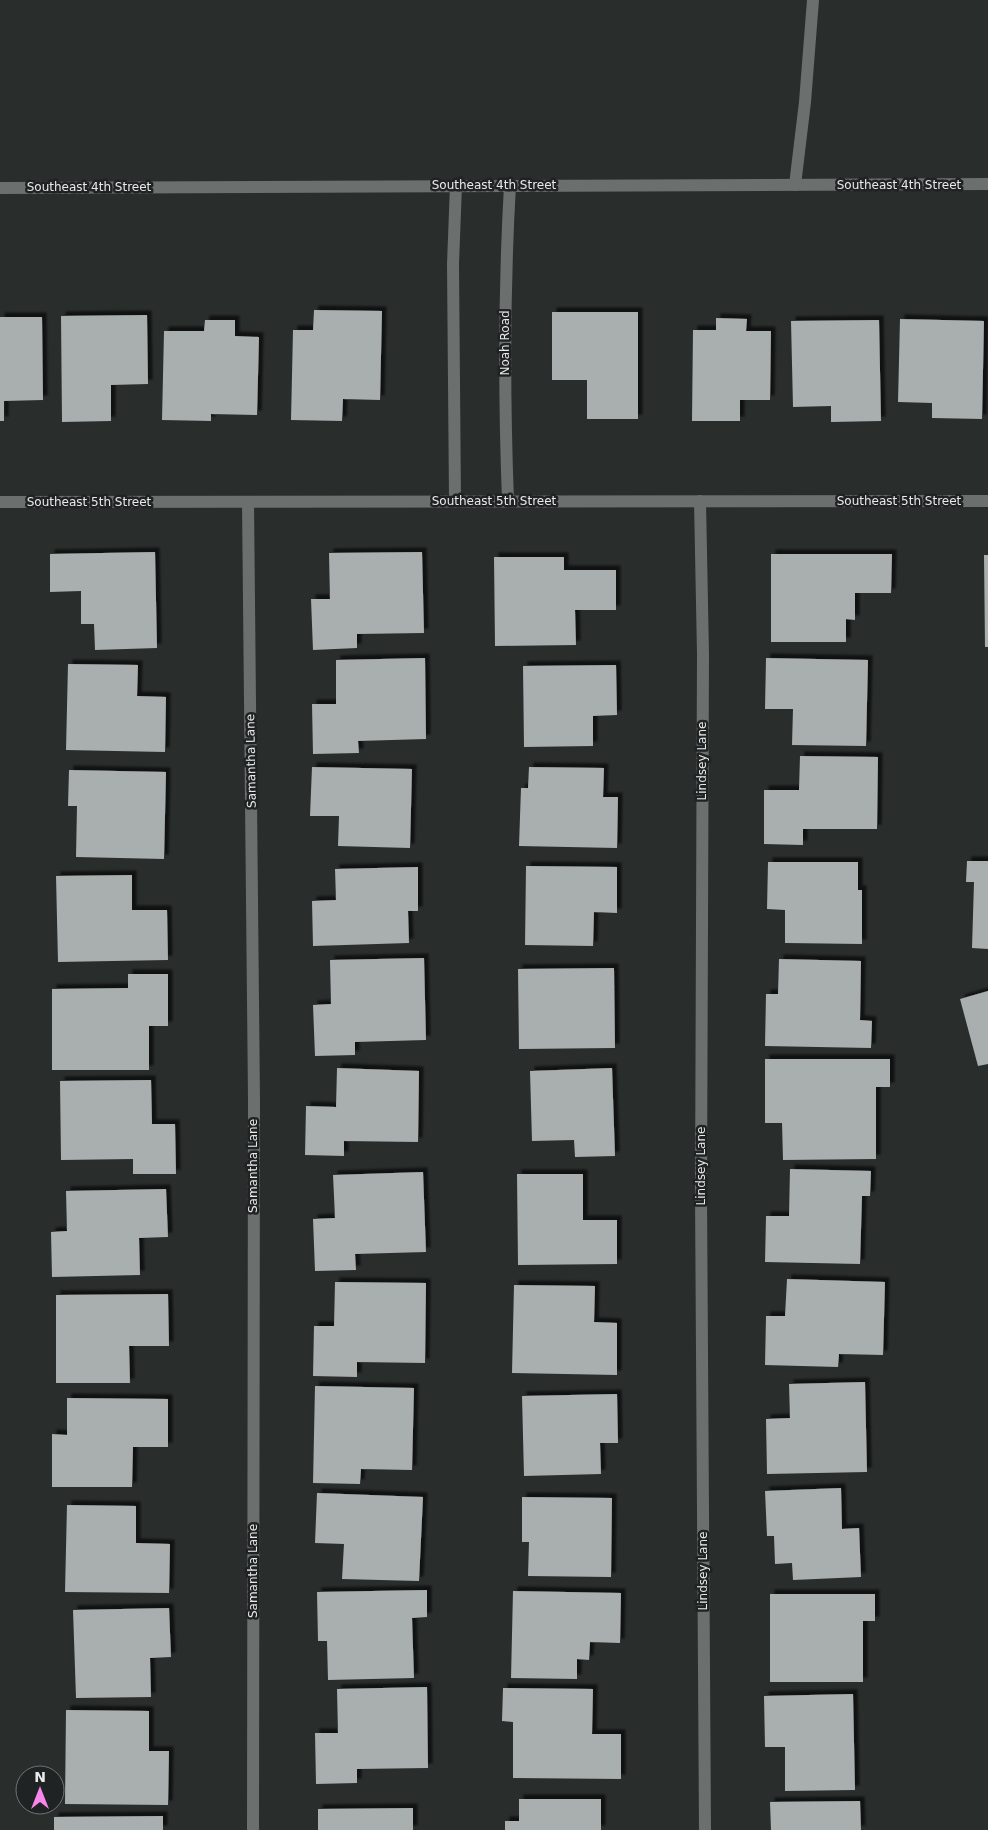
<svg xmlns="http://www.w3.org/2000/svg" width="988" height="1830" font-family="'DejaVu Sans',sans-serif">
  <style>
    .building { fill: #a9aeaf; filter: url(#shadow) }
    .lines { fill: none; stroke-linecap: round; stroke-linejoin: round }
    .service { stroke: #6b6f6e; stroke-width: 12 }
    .minor { stroke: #6b6f6e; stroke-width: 12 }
    .secondary { stroke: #6b6f6e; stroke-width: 12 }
    .labels { text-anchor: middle; stroke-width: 5; stroke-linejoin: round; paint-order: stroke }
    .street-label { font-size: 12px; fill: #e8eaea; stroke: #202323 }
  </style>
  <defs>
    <filter id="shadow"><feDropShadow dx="4.5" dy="-4.5" stdDeviation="1" flood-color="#0009"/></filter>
  </defs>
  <rect width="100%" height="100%" fill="#292d2c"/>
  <g class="building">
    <polygon points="314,310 382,311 380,400 343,399 342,421 291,420 293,330 313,330"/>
    <polygon points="552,312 638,312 638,419 587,419 587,380 552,380"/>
    <polygon points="147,315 148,384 111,385 111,421 62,422 61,316"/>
    <polygon points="0,317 42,317 43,400 4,401 4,421 0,421"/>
    <polygon points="716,318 747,319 746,331 771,331 770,400 740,400 740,421 692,421 693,330 716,330"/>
    <polygon points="900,319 984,321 982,419 932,418 932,403 898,402"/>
    <polygon points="205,320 235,320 235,336 259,337 257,415 211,414 211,421 162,420 164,331 204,331"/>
    <polygon points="879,320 881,421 831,422 831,406 793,407 791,321"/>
    <polygon points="155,552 157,648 95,650 94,624 81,624 81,591 50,592 50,554"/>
    <polygon points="422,552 424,633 357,634 357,648 313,650 311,599 330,599 329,553"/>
    <polygon points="771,554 892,554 891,593 855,593 855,620 846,619 846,642 771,642"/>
    <polygon points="984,555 988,555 988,647 985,647"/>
    <polygon points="494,557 564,557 564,570 616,570 616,610 575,610 576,645 495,646"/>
    <polygon points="425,658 426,739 358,741 359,753 313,754 312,704 336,704 336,660"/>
    <polygon points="766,658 868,660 866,746 792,745 793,709 765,709"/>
    <polygon points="68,664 138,665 137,696 166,697 165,752 66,750"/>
    <polygon points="616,665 617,715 593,716 593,746 524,747 523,666"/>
    <polygon points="800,756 878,757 877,829 803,829 803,845 764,844 764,790 799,790"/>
    <polygon points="312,767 412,769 410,848 338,846 339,816 310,816"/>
    <polygon points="529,767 604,768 603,797 618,797 617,848 519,846 521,788 528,788"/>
    <polygon points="69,770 166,772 164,859 76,857 77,806 68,806"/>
    <polygon points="967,861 988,861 988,949 972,948 974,882 966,882"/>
    <polygon points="768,862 858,862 858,890 862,890 862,944 785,943 785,910 767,909"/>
    <polygon points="526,866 617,867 617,913 594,912 593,946 525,945"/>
    <polygon points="418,867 418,911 408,911 409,943 313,946 312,901 336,900 335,869"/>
    <polygon points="132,875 132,910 167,910 168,960 58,962 56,876"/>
    <polygon points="424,958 426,1040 355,1042 355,1055 315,1056 313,1005 331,1004 330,960"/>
    <polygon points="779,959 861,961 860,1020 872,1021 871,1048 765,1046 766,994 778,994"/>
    <polygon points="614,968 615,1048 519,1049 518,969"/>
    <polygon points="128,974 168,974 168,1026 149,1026 149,1070 52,1070 52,989 128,988"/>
    <polygon points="988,991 988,1064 978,1066 960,999"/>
    <polygon points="765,1059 890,1059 890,1087 876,1087 876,1159 783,1160 782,1123 765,1123"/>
    <polygon points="337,1068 419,1071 418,1142 344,1141 344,1156 305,1155 306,1106 336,1107"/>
    <polygon points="612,1068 615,1156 575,1157 574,1140 532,1141 530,1071"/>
    <polygon points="151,1080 152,1124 175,1124 176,1174 133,1174 133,1159 61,1160 60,1081"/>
    <polygon points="790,1169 871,1171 870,1196 862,1196 860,1264 765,1262 766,1216 789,1216"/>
    <polygon points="423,1172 426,1252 355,1254 356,1270 315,1271 313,1219 335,1218 333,1175"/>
    <polygon points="517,1174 583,1174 583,1220 617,1220 617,1264 518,1265"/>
    <polygon points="166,1189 168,1237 139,1238 140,1275 52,1277 51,1232 67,1231 66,1191"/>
    <polygon points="787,1279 885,1282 883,1355 839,1354 838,1367 765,1365 766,1316 785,1316"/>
    <polygon points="335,1282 426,1283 425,1363 357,1362 357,1377 313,1376 314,1326 334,1326"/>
    <polygon points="514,1285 595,1286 594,1322 617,1323 617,1375 512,1373"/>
    <polygon points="168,1294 169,1346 129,1346 130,1383 56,1383 56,1295"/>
    <polygon points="865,1382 867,1472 767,1474 766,1419 790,1418 789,1384"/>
    <polygon points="315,1386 414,1388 412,1470 361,1469 360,1484 313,1483"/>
    <polygon points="617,1394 618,1443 600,1443 601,1474 524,1476 522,1396"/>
    <polygon points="67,1398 168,1399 168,1447 133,1447 132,1487 52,1487 52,1434 67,1435"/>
    <polygon points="841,1488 842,1529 859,1528 861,1577 793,1580 792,1563 775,1564 774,1536 767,1536 765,1491"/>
    <polygon points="317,1493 423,1497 419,1581 342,1579 344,1544 315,1543"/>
    <polygon points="522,1497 612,1498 611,1577 528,1576 529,1542 522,1542"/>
    <polygon points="67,1505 136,1506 136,1543 170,1544 169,1593 65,1592"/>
    <polygon points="427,1590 427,1617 412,1618 414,1678 328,1680 327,1641 318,1641 317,1592"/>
    <polygon points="513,1591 621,1593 620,1643 590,1642 589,1660 577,1659 577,1679 511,1678"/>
    <polygon points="770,1594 875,1594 875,1621 863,1621 863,1682 770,1682"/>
    <polygon points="169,1608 171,1657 150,1658 151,1697 76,1698 73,1610"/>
    <polygon points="427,1687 428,1768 357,1769 357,1783 316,1784 315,1733 338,1733 337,1689"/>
    <polygon points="503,1688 593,1689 592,1734 621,1734 621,1779 513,1778 513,1722 502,1721"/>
    <polygon points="853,1694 855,1790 785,1791 785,1747 765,1747 764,1696"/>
    <polygon points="66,1710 149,1711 149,1751 169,1751 168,1805 65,1804"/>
    <polygon points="519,1799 601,1799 601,1830 505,1830 505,1821 519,1821"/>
    <polygon points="860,1801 861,1830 771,1830 770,1802"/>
    <polygon points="413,1808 413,1830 318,1830 318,1809"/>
    <polygon points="163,1816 163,1830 54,1830 54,1817"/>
  </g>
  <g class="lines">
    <polyline class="service" points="795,185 805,102 813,0"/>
    <g class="minor">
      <polyline points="455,501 453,264 456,185"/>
      <path d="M508,501C504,396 504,290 510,185"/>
      <polyline points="700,501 703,654 701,1194 705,1830"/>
      <polyline points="0,502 988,501"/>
      <polyline points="248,502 254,1100 253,1830"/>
    </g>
    <polyline class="secondary" points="0,188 988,184"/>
  </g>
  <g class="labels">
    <g class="street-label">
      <text x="494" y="189">Southeast 4th Street</text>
      <text x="899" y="189">Southeast 4th Street</text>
      <text x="89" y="191">Southeast 4th Street</text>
      <text transform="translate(505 343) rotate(-90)" y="4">Noah Road</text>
      <text x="494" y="505">Southeast 5th Street</text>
      <text x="899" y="505">Southeast 5th Street</text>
      <text x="89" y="506">Southeast 5th Street</text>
      <text transform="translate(251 761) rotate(-91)" y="4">Samantha Lane</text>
      <text transform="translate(702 761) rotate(-90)" y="4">Lindsey Lane</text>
      <text transform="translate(253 1166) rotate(-90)" y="4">Samantha Lane</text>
      <text transform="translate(701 1166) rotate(-90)" y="4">Lindsey Lane</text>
      <text transform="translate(253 1571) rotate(-90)" y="4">Samantha Lane</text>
      <text transform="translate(703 1571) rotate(-90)" y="4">Lindsey Lane</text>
    </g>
  </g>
  <g transform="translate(40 1790)"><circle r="24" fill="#202323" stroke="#707373"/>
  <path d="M0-4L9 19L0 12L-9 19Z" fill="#f987e9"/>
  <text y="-8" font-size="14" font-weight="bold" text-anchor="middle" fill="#e8eaea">N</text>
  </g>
</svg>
